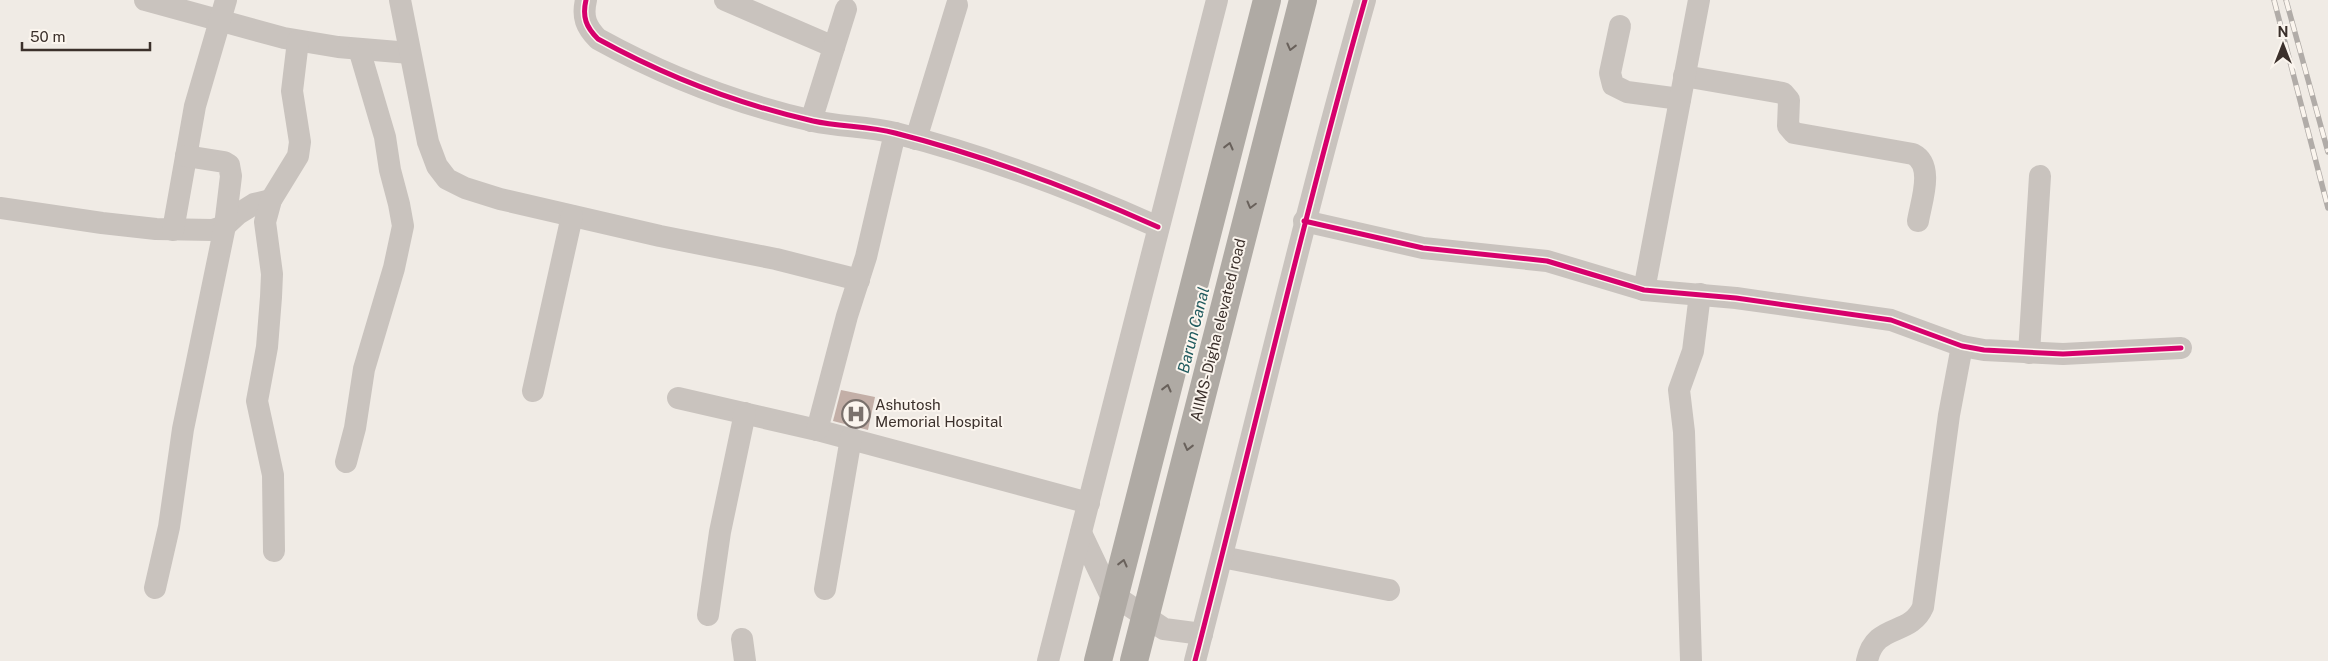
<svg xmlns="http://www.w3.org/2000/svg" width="2328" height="661" font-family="'Public Sans',sans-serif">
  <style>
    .building { fill: #c3afa7 }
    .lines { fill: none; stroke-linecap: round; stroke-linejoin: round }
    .minor { stroke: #c9c3be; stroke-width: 22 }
    .rail-casing { stroke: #b1aca8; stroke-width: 5.5 }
    .rail { stroke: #fbf5ee; stroke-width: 4; stroke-dasharray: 11; stroke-linecap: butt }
    .highway-bridge { stroke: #afaaa4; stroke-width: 28 }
    .cycleway-casing { stroke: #fbf5ee; stroke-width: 8 }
    .cycleway { stroke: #d6006c; stroke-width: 5 }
    .oneway { stroke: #69615b }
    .labels { text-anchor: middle; stroke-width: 4; stroke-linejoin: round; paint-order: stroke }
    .street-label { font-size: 15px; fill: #3b302b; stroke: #fbf5ee }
    .poi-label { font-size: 15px; fill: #3b302b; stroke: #fbf5ee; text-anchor: start }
    .water-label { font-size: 16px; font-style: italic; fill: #1f5a5e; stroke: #fbf5ee }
  </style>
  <rect width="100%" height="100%" fill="#f0ebe5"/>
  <polygon class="building" points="841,390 875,397 868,430 833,421"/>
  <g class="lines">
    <g class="minor">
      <polyline points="145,0 284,38 338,47 410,53"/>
      <polyline points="400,0 428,142 437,166 447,179 465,188 500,199 660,236 776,259 859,280"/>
      <path d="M586,0C582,17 586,27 598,39C665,76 738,104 813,121C840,127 868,126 895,133C986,156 1073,189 1158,227"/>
      <polyline points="725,0 834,47"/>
      <polyline points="1620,26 1610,73 1613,85 1627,92 1680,99"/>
      <path d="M1684,76L1783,93L1789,100L1788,126L1794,133L1913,154C1935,165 1921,202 1918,221"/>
      <polyline points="811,121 846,9"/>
      <polyline points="916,139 957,5"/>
      <polyline points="0,208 102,223 156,229 213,230 225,226 238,214 254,204 271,200"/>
      <polyline points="1304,221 1423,248 1547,261 1644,290 1736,298 1891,320 1962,346 1984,350 2063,354 2181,348"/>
      <polyline points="173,230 195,106 226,0"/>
      <polyline points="1644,290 1699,0"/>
      <polyline points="2029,353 2040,176"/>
      <polyline points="533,391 572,216"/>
      <polyline points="678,398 817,430 1089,503"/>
      <polyline points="817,430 847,316 866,257 895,133"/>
      <polyline points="346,462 355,428 364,369 394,268 403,226 399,204 390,170 385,137 359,49"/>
      <polyline points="1081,533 1109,592 1164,629 1202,634"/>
      <polyline points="274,551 273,475 257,401 267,347 271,297 272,274 265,222 271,200 298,156 300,142 292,91 298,41"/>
      <polyline points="1222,557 1389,590"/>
      <polyline points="155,588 169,527 183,429 225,226 231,176 229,165 224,162 186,156"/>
      <polyline points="825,589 851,438"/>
      <polyline points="708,615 720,532 745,413"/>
      <polyline points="742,639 745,661"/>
      <polyline points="1048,661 1217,0"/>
      <path d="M1195,661C1252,441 1303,219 1365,0"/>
      <polyline points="1691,661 1684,432 1679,390 1693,351 1700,294"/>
      <path d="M1867,661C1875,622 1910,637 1923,607L1949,415L1962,346"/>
    </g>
    <defs>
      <g id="rail">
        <polyline points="2274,0 2328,208"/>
        <polyline points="2286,0 2328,152"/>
      </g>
    </defs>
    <use href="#rail" class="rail-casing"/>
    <use href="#rail" class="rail"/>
    <g class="highway-bridge">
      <polyline points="1098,661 1267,0"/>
      <polyline points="1134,661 1303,0"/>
    </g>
    <defs>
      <g id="cycleway">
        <path d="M586,0C582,17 586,27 598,39C665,76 738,104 813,121C840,127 868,126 895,133C986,156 1073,189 1158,227"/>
        <polyline points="1304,221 1423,248 1547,261 1644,290 1736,298 1891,320 1962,346 1984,350 2063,354 2181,348"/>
        <path d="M1195,661C1252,441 1303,219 1365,0"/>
      </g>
    </defs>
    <use href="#cycleway" class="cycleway-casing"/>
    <use href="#cycleway" class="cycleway"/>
  </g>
  <defs><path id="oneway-chevron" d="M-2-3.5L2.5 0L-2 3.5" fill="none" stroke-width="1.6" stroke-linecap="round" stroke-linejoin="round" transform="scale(1.25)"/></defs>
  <g class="oneway">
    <use href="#oneway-chevron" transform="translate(1291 47) rotate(104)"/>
    <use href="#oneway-chevron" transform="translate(1229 146) rotate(-76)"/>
    <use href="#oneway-chevron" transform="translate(1251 205) rotate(105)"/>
    <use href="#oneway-chevron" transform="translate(1167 388) rotate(-76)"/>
    <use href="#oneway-chevron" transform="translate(1188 447) rotate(104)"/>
    <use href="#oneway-chevron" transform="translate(1123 563) rotate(-76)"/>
  </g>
  <defs>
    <symbol id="hospital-ring" viewBox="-11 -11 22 22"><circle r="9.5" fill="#fbf5ee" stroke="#7a716c" stroke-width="1.5"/><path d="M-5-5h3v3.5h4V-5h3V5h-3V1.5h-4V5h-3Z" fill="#7a716c"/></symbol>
  </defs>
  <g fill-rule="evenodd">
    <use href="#hospital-ring" x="840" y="398" width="32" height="32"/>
  </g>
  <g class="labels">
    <g class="street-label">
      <text transform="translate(1218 330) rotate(-76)" y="5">AIIMS- Digha elevated road</text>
    </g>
    <g class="poi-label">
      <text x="875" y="410">Ashutosh<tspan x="875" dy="17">Memorial Hospital</tspan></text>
    </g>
    <g class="water-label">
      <text transform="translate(1193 330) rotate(-76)" y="6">Barun Canal</text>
    </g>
  </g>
  <g transform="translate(2283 45)" stroke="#fbf5ee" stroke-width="4" paint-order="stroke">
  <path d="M0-4L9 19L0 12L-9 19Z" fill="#3b302b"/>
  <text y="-8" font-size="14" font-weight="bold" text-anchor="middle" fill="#3b302b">N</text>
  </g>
  <path d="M22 42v8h128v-8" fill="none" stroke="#3b302b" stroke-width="2.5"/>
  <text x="30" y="42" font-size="15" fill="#3b302b" stroke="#fbf5ee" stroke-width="4" paint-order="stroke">50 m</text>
</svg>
